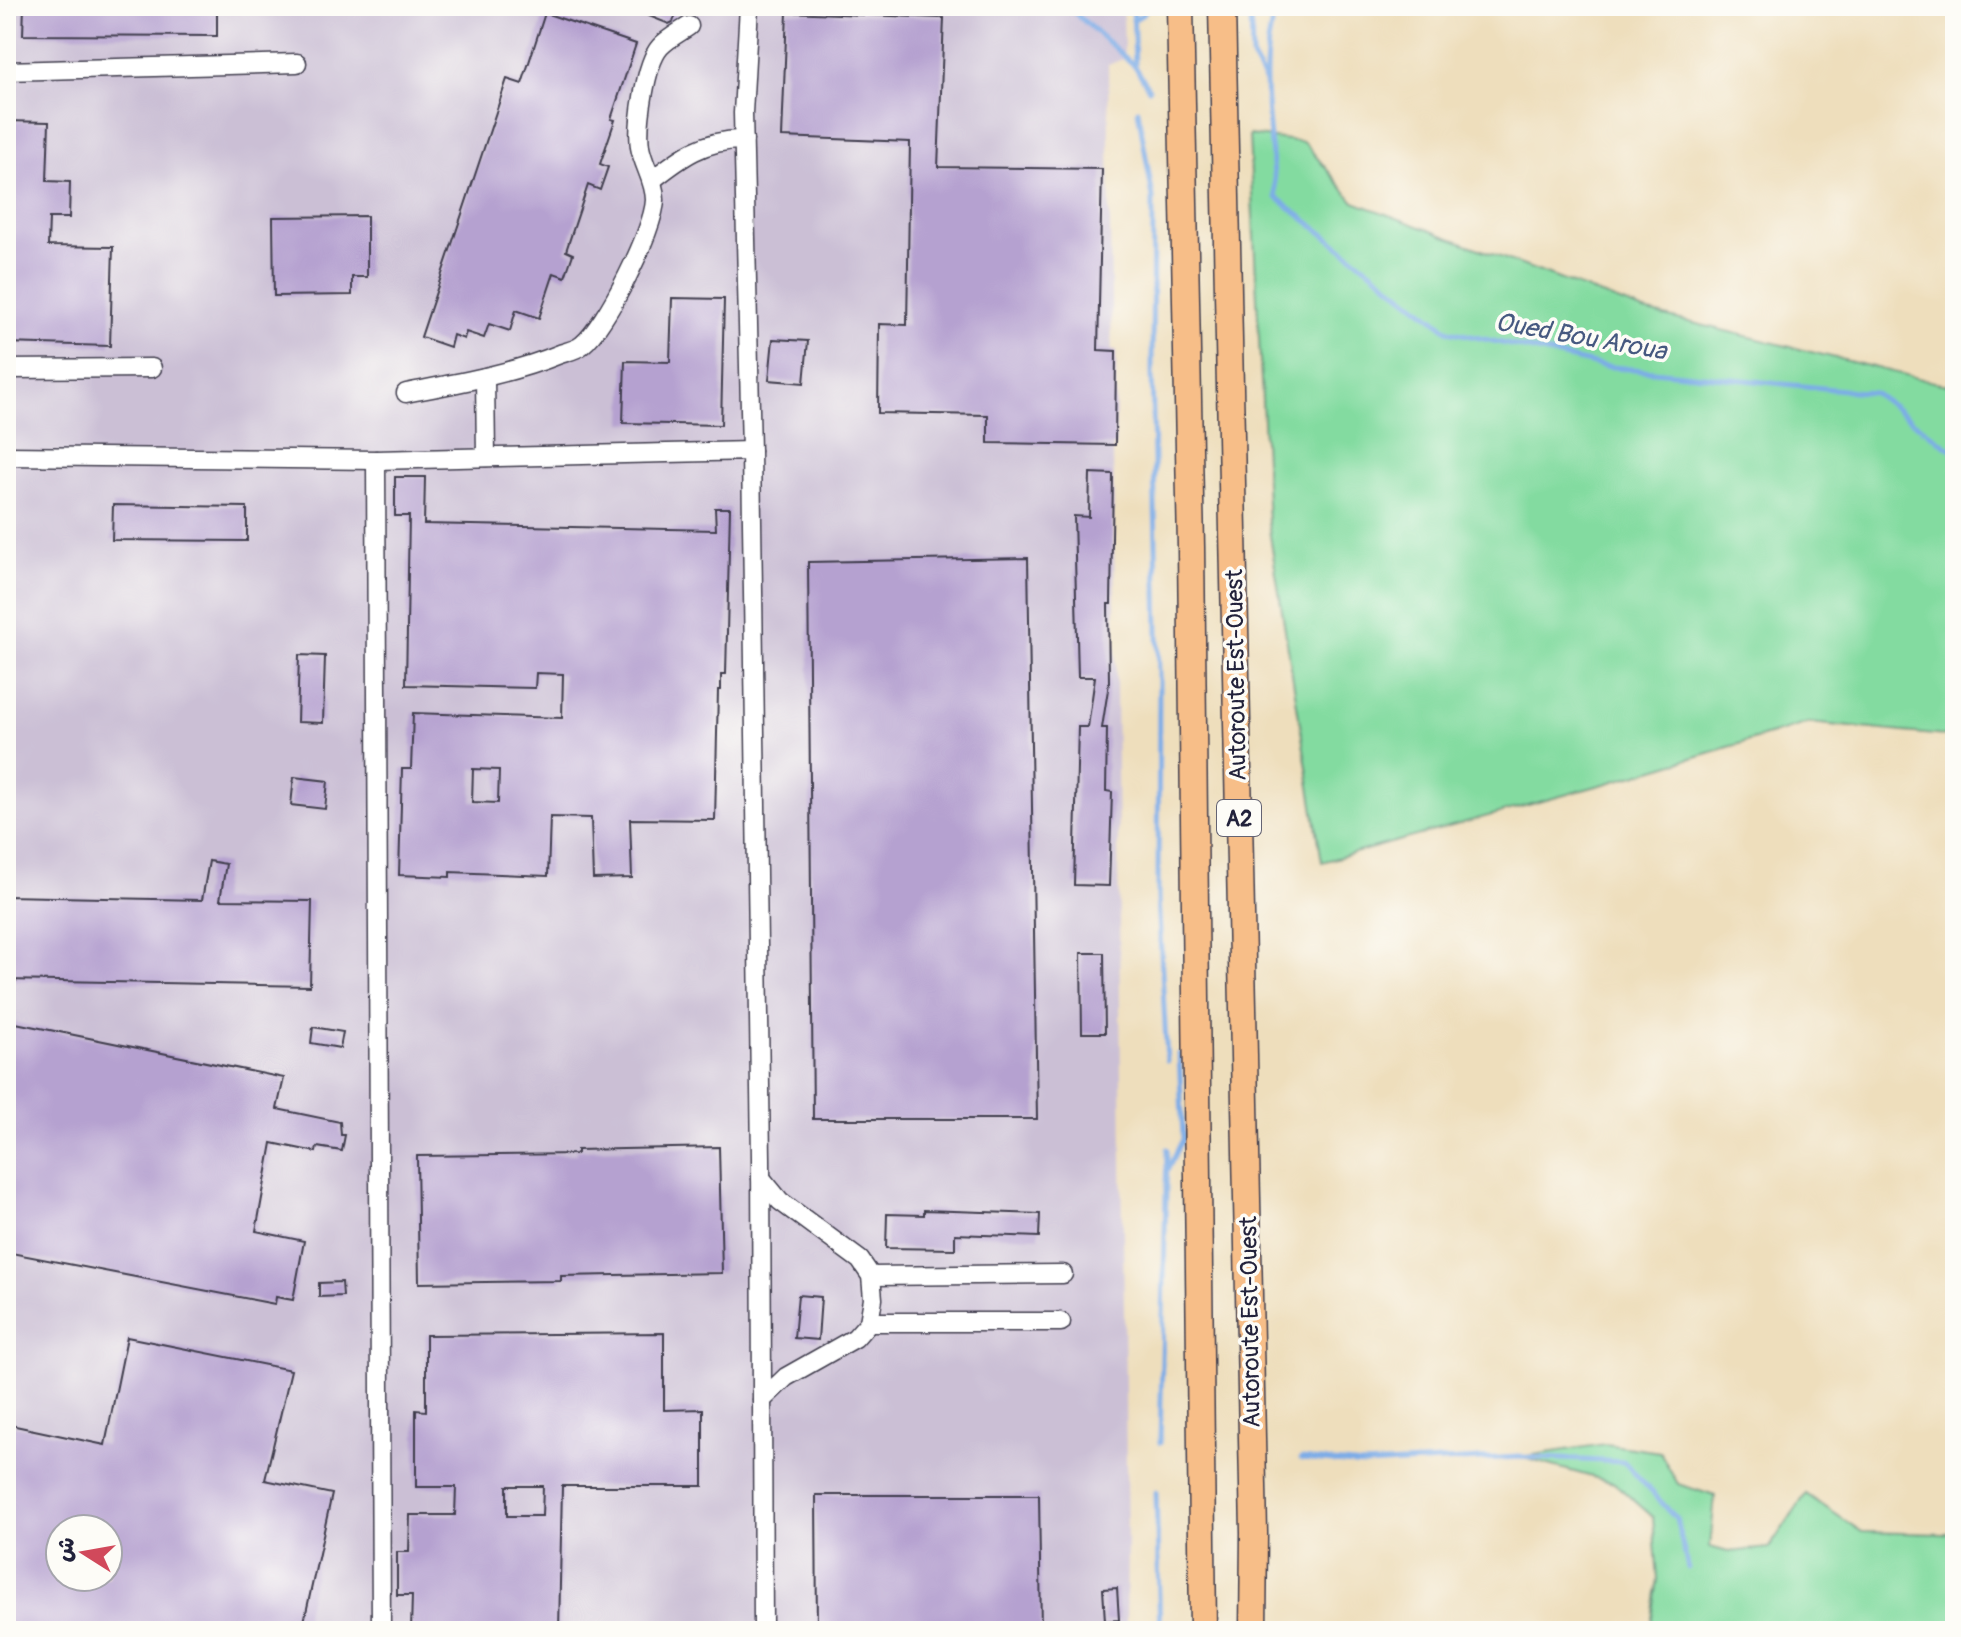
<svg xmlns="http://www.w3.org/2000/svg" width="1961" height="1637" font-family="Pangolin,'Playpen Sans Arabic',sans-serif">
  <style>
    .industrial { fill: #cbbfd5; fill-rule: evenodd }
    .green { fill: #83dba0; stroke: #527e6e; stroke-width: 2 }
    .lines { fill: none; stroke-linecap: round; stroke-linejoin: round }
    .stream { stroke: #7cace7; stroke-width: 5 }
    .building { fill: #b5a1d0; fill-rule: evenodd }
    .minor-casing { stroke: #413e4e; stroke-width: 21 }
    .highway-casing { stroke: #413e4e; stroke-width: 29 }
    .minor { stroke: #fff; stroke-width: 18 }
    .highway { stroke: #f7be88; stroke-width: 26 }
    .labels { text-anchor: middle; stroke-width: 7; stroke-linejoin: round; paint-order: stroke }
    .shield { fill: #fdfcf7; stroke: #646373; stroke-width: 2 }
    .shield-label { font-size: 22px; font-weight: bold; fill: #22223b }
    .street-label { font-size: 24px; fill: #22223b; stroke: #fdfcf7 }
    .water-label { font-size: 26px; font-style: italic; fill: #465980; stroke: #fdfcf7 }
  </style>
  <rect width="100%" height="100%" fill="#fdfcf7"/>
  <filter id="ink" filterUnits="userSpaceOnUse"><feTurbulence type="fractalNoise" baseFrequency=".0125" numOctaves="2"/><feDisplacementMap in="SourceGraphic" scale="16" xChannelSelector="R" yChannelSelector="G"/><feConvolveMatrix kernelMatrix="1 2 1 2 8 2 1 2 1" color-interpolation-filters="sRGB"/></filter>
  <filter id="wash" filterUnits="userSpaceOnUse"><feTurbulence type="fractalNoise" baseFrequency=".006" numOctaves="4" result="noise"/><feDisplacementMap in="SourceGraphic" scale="32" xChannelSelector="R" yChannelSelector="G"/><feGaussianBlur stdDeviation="1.8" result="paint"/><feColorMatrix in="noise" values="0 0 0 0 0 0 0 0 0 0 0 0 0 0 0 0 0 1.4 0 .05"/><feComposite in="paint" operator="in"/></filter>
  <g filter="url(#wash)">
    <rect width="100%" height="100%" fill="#eedebc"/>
    <path class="industrial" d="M6,6H1123L1124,59L1108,64L1127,1542L1126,1631H6ZM60,1529H108V1577H60Z"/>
    <g class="green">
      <polygon points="1249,135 1304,142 1354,202 1644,311 1942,384 1955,385 1955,737 1809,723 1608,783 1322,862 1268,523"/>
      <polygon points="1605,1444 1660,1452 1678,1484 1715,1496 1710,1547 1728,1552 1769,1548 1806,1494 1862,1532 1944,1534 1955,1528 1955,1631 1650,1631 1658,1579 1653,1517 1614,1483 1520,1457"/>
    </g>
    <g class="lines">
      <g class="stream">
        <polyline points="1067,6 1135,66 1149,89"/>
        <polyline points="1133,6 1135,65"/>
        <polyline points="1251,6 1252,58 1265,81"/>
        <path d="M1277,6C1255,65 1272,136 1276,197L1449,331L1603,366L1874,393L1955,452"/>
        <polyline points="1133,20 1143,14 1148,6"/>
        <polyline points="1138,110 1153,198 1152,373 1159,675 1158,898 1167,1061"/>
        <polyline points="1168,1169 1183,1139 1179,1054"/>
        <polyline points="1160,1443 1167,1149"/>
        <polyline points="1301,1459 1364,1465 1520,1457 1624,1462 1676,1518 1688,1568"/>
        <polyline points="1156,1492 1160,1631"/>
      </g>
    </g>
    <g id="blocks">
      <g class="building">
        <polygon points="24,6 217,6 217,36 23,35"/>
        <polygon points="624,6 679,6 673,22 669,24"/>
        <polygon points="787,12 944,18 938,167 1102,169 1098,350 1116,351 1115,445 988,443 988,415 878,413 879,324 907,325 910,142 782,137"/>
        <polygon points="545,13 636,44 611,119 615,120 600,164 608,167 600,190 588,185 566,251 573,254 565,277 554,273 539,318 516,310 510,331 489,324 484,338 466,332 464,339 453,335 450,347 421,337 507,79 522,84"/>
        <polygon points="6,121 49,122 47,181 70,182 69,218 49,218 48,246 113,247 110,346 6,343 6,215 12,215 12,188 6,188"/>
        <polygon points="367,216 367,277 352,277 352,295 274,296 273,217"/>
        <polygon points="672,298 724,299 721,425 623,423 625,361 670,362"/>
        <polygon points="773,339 808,341 804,383 769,380"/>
        <polygon points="1090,473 1113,474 1111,604 1108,604 1109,683 1102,728 1107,728 1106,791 1112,792 1109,886 1074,885 1078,727 1088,727 1095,677 1078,677 1074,516 1089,517"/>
        <path d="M395,477H425L424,524L716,530L715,508H730L726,674H721V690H718L715,820L630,819L632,878L593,879L591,818L550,817L548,876L450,872V877L399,875L402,769H411L413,713L562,718L563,674L536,673L535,688L406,685L409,516H395ZM473,769L499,770L498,803L472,802Z"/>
        <polygon points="113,505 247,507 247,541 112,540"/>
        <polygon points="1028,558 1037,1119 813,1119 808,562"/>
        <polygon points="299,655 325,656 323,723 297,722"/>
        <polygon points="294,777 328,781 325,809 291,805"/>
        <polygon points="209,861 226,864 220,900 312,901 310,986 6,980 6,896 202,900"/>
        <polygon points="1081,953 1104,953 1105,1033 1082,1033"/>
        <polygon points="6,1021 284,1078 277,1109 340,1122 341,1135 345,1135 342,1151 317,1147 316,1152 272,1143 256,1231 304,1241 293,1300 276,1297 275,1304 6,1252"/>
        <polygon points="313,1027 343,1032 340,1048 311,1043"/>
        <polygon points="719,1147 722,1273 561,1276 561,1281 419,1283 417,1156 577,1154 577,1150"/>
        <polygon points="924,1210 1040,1214 1039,1237 955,1234 955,1249 886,1248 887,1214 924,1215"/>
        <polygon points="342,1282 343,1296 319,1297 319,1283"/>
        <polygon points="798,1295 821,1297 818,1340 794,1338"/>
        <path d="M664,1333V1410L703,1409V1486H562L559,1631H411L412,1595H397V1552H409L410,1515H455L456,1487H416V1410L426,1411V1335ZM507,1486H543L542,1516H507Z"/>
        <path d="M127,1337L291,1370L265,1480L332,1494L302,1631H179L150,1625V1631H6V1424L105,1445ZM60,1529H108V1577H60Z"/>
        <polygon points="816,1495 1039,1495 1041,1631 817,1631"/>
        <polygon points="1117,1588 1119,1620 1105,1621 1103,1589"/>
      </g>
    </g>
  </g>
  <g filter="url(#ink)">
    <use href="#blocks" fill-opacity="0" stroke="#413e4e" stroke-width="2"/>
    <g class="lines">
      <defs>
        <g id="minor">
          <polyline points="749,6 743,113 751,451"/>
          <polyline points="6,71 297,63"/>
          <path d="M652,180C681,157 705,139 744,140"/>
          <polyline points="6,369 152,368"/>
          <polyline points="485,377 486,457"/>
          <path d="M406,393C458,383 511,374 560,354C566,352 576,350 582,345C606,326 654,230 655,200C655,181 643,165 640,147C637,126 645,64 660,47C667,39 680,32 689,26"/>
          <polyline points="6,456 376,460 751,451 761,1158 763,1631"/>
          <polyline points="376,460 381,1631"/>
          <polyline points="761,1178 780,1201 860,1260 871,1276 873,1299 869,1322 855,1338 786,1377 762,1400"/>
          <polyline points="871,1276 1063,1274"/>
          <polyline points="869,1322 1061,1322"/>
        </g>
        <g id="highway">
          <polyline points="1180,6 1191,547 1203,1631"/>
          <polyline points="1222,6 1254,1533 1253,1631"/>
        </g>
      </defs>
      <use href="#minor" class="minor-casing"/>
      <use href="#highway" class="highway-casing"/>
      <use href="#minor" class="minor"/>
      <use href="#highway" class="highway"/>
    </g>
  </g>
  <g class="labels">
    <rect class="shield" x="1217" y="800" width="44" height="36" rx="6"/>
    <g class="shield-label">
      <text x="1239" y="826">A2</text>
    </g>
    <g class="street-label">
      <text transform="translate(1236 675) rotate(-91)" y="8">Autoroute Est-Ouest</text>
      <text transform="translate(1250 1322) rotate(-91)" y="8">Autoroute Est-Ouest</text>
    </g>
    <g class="water-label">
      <text transform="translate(1581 336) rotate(10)" y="9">Oued Bou Aroua</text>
    </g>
  </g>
  <rect width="1961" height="1637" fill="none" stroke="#fdfcf7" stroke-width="32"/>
  <g transform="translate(84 1553) rotate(281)"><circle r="38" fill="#fdfcf7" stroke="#a5a5ac" stroke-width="2"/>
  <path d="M0-6L14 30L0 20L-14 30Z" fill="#d1495b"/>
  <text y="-12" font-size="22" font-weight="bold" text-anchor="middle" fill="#22223b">ش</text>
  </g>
</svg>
